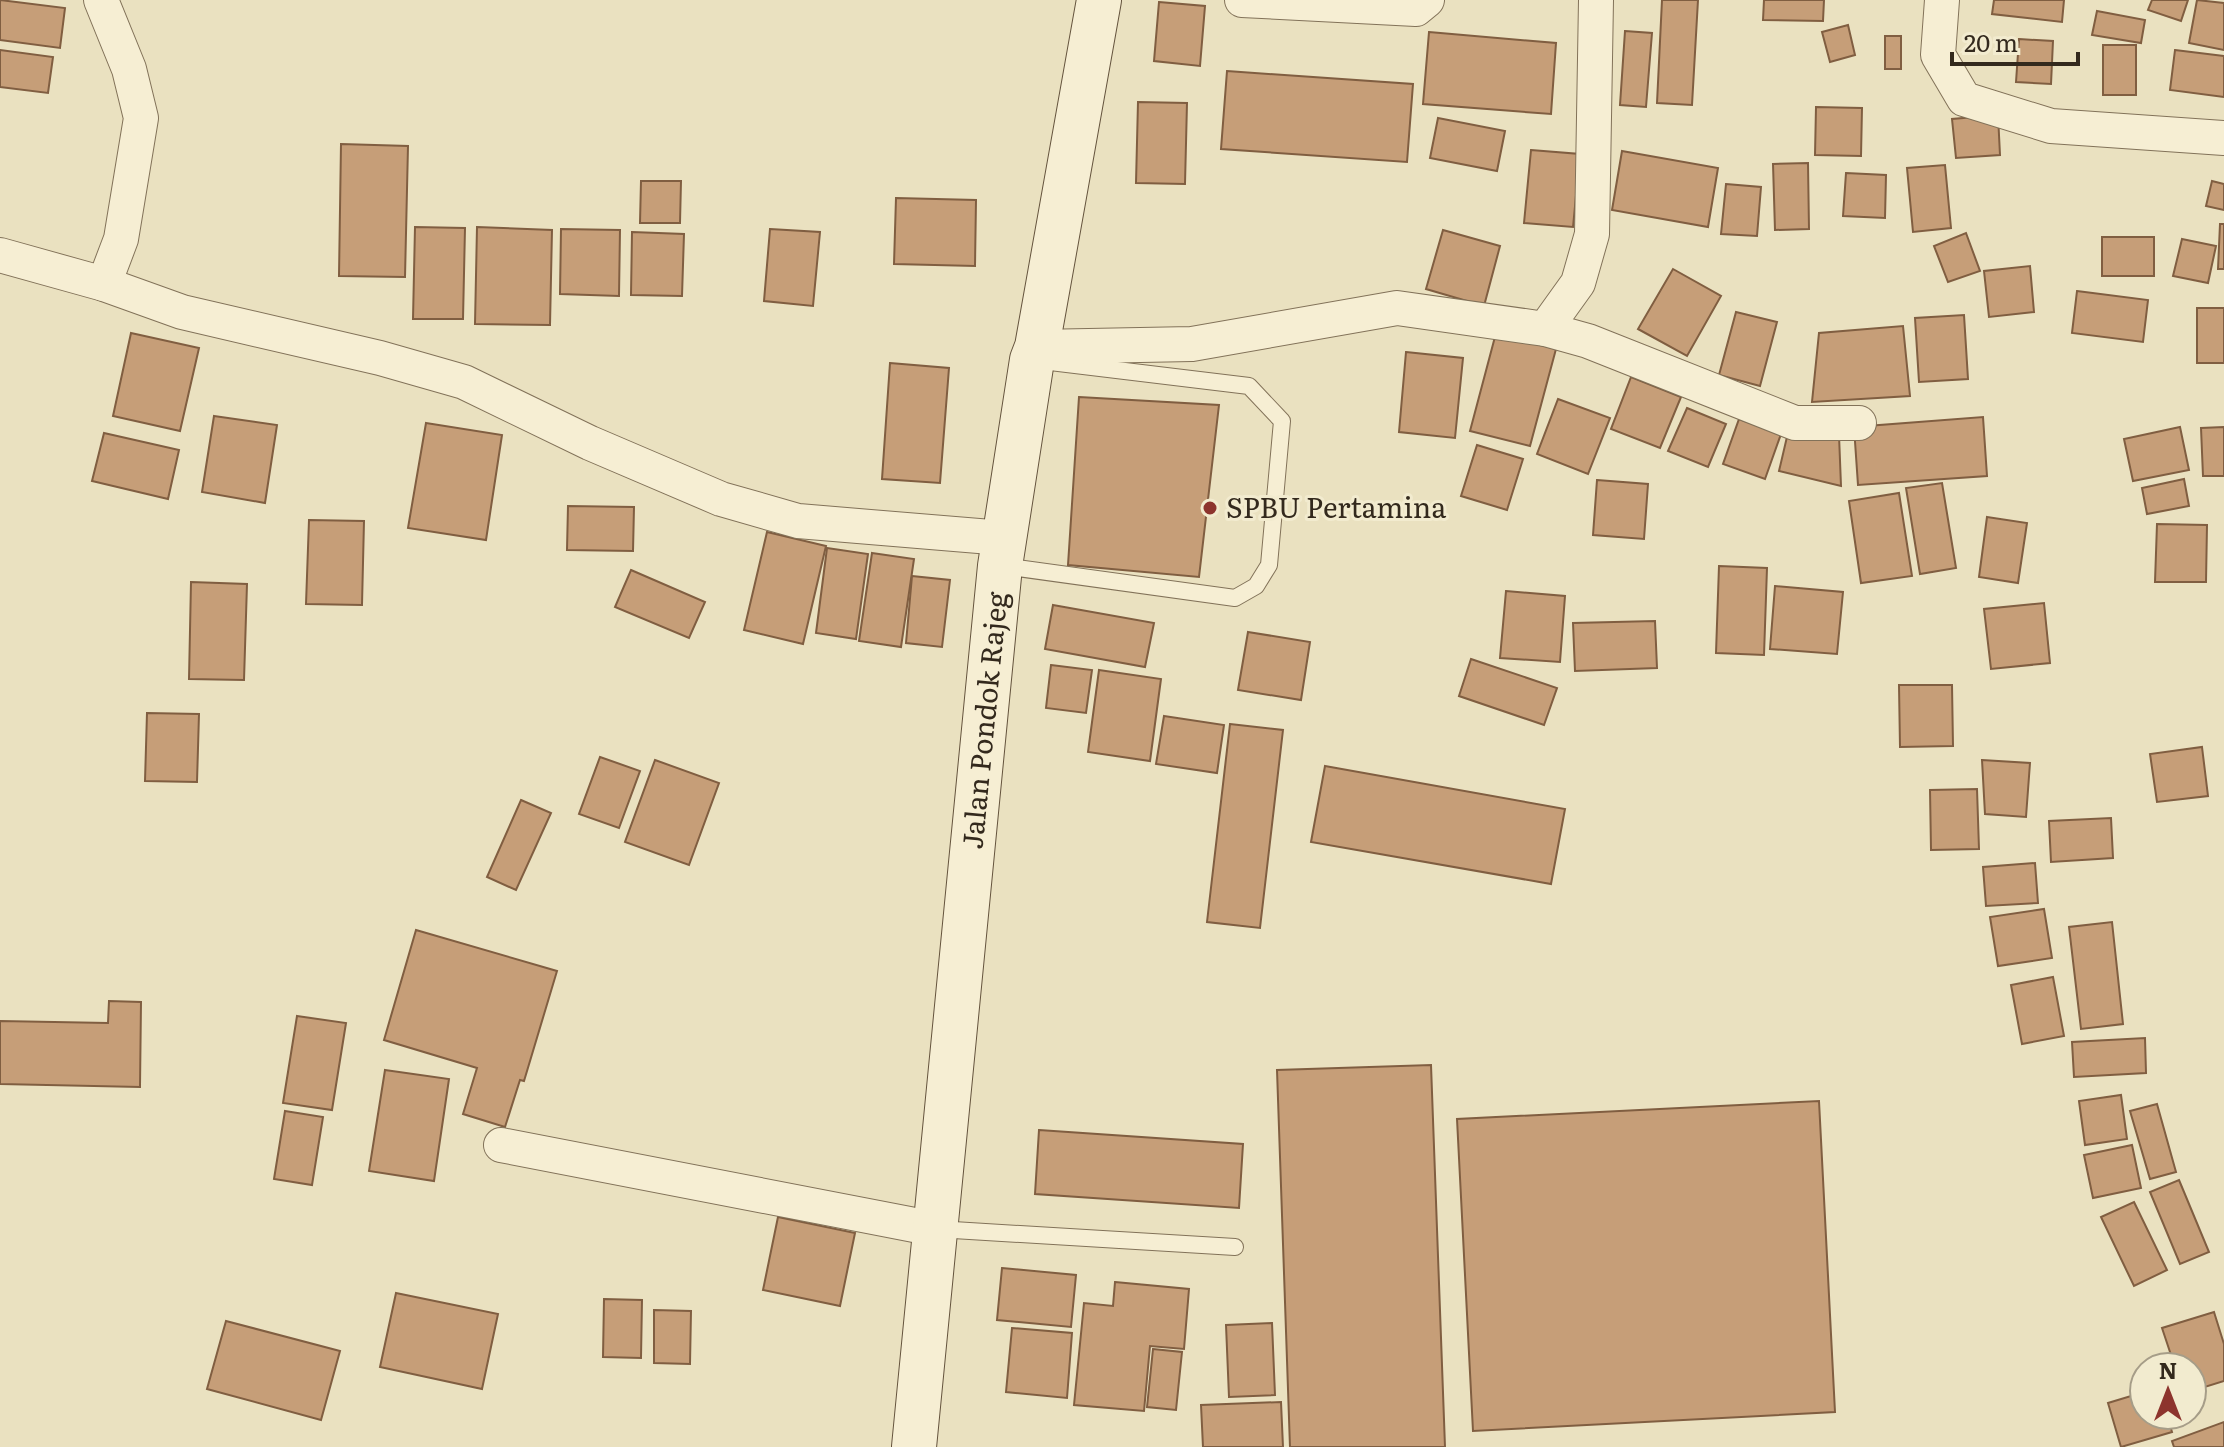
<svg xmlns="http://www.w3.org/2000/svg" width="2224" height="1447" font-family="Literata,serif">
  <style>
    .building { fill: #c69e78; stroke: #805e41; stroke-width: 2 }
    .lines { fill: none; stroke-linecap: round; stroke-linejoin: round }
    .lane-casing { stroke: #827259; stroke-width: 18 }
    .street-casing { stroke: #827259; stroke-width: 36 }
    .secondary-casing { stroke: #64533d; stroke-width: 46 }
    .lane { stroke: #f6eed3; stroke-width: 16 }
    .street { stroke: #f6eed3; stroke-width: 34 }
    .secondary { stroke: #f6eed3; stroke-width: 44 }
    .poi-dot { fill: #8d342d; stroke: #f2ebcf; stroke-width: 3 }
    .labels { text-anchor: middle; stroke-width: 6; stroke-linejoin: round; paint-order: stroke }
    .poi-label { font-size: 28px; fill: #33291d; stroke: #f2ebcf; text-anchor: start }
    .street-label { font-size: 28px; fill: #33291d; stroke: #f2ebcf }
  </style>
  <rect width="100%" height="100%" fill="#eae1c0"/>
  <g class="building">
    <polygon points="0,0 65,8 60,48 0,40"/>
    <polygon points="1662,0 1698,0 1692,105 1657,103"/>
    <polygon points="1764,0 1824,0 1823,21 1763,20"/>
    <polygon points="1994,0 2064,0 2062,22 1992,14"/>
    <polygon points="2152,0 2188,0 2181,21 2148,10"/>
    <polygon points="2197,0 2224,3 2224,50 2189,43"/>
    <polygon points="1159,2 1205,6 1200,66 1154,61"/>
    <polygon points="2097,11 2145,20 2141,43 2092,35"/>
    <polygon points="1848,25 1855,55 1830,62 1822,32"/>
    <polygon points="1625,31 1652,33 1646,107 1620,105"/>
    <polygon points="1429,32 1556,43 1551,114 1423,104"/>
    <rect x="1885" y="36" width="16" height="33"/>
    <polygon points="2019,39 2053,41 2051,84 2016,82"/>
    <rect x="2103" y="45" width="33" height="50"/>
    <polygon points="0,50 53,57 48,93 0,87"/>
    <polygon points="2175,50 2224,56 2224,97 2170,90"/>
    <polygon points="1227,71 1413,84 1407,162 1221,149"/>
    <polygon points="1138,102 1187,103 1185,184 1136,183"/>
    <polygon points="1816,107 1862,108 1861,156 1815,155"/>
    <polygon points="1998,115 2000,155 1956,158 1952,119"/>
    <polygon points="1438,118 1505,131 1497,171 1430,158"/>
    <polygon points="341,144 408,146 405,277 339,276"/>
    <polygon points="1531,150 1580,154 1573,227 1524,223"/>
    <polygon points="1622,151 1718,168 1708,227 1612,210"/>
    <polygon points="1808,163 1809,229 1775,230 1773,164"/>
    <polygon points="1945,165 1951,228 1913,232 1907,168"/>
    <polygon points="1846,173 1886,175 1885,218 1843,216"/>
    <polygon points="641,181 681,181 680,223 640,223"/>
    <polygon points="2212,181 2224,184 2224,210 2206,206"/>
    <polygon points="1726,184 1761,187 1757,236 1721,234"/>
    <polygon points="896,198 976,200 975,266 894,264"/>
    <polygon points="2220,224 2224,224 2224,269 2218,269"/>
    <polygon points="415,227 465,228 463,319 413,319"/>
    <polygon points="477,227 552,230 550,325 475,324"/>
    <polygon points="561,229 620,230 619,296 560,294"/>
    <polygon points="770,229 820,232 813,306 764,301"/>
    <polygon points="1443,230 1500,246 1484,306 1426,289"/>
    <polygon points="632,232 684,234 682,296 631,295"/>
    <polygon points="1966,233 1980,271 1948,282 1934,246"/>
    <rect x="2102" y="237" width="52" height="39"/>
    <polygon points="2182,239 2216,246 2208,283 2173,276"/>
    <polygon points="2030,266 2034,312 1989,317 1984,271"/>
    <polygon points="1673,269 1721,296 1687,356 1638,329"/>
    <polygon points="2077,291 2148,300 2143,342 2072,333"/>
    <rect x="2197" y="308" width="27" height="55"/>
    <polygon points="1736,312 1777,322 1760,386 1719,375"/>
    <polygon points="1964,315 1968,379 1919,382 1915,318"/>
    <polygon points="1903,326 1910,396 1812,402 1819,333"/>
    <polygon points="131,333 199,348 180,431 113,416"/>
    <polygon points="1496,333 1556,349 1530,446 1470,431"/>
    <polygon points="1406,352 1463,358 1455,438 1399,432"/>
    <polygon points="890,363 949,368 940,483 882,479"/>
    <polygon points="1631,377 1681,397 1660,448 1611,429"/>
    <polygon points="1079,397 1219,405 1199,577 1068,565"/>
    <polygon points="1558,399 1610,418 1588,474 1537,454"/>
    <polygon points="1687,408 1726,424 1708,467 1668,451"/>
    <polygon points="214,416 277,425 265,503 202,492"/>
    <polygon points="1983,417 1987,476 1858,485 1854,427"/>
    <polygon points="1739,419 1781,434 1765,479 1723,464"/>
    <polygon points="426,423 502,435 486,540 408,528"/>
    <polygon points="1790,424 1839,435 1841,486 1779,471"/>
    <polygon points="2180,427 2189,470 2133,481 2124,439"/>
    <polygon points="2224,427 2224,476 2203,476 2201,428"/>
    <polygon points="104,433 179,450 168,499 92,481"/>
    <polygon points="1477,445 1523,459 1507,510 1461,496"/>
    <polygon points="2184,479 2189,506 2147,514 2142,488"/>
    <polygon points="1597,480 1648,484 1644,539 1593,535"/>
    <polygon points="1942,483 1956,568 1920,574 1906,488"/>
    <polygon points="1899,493 1912,576 1861,583 1849,501"/>
    <polygon points="568,506 634,507 633,551 567,550"/>
    <polygon points="1987,517 2027,523 2018,583 1979,577"/>
    <polygon points="309,520 364,521 362,605 306,604"/>
    <polygon points="2157,524 2207,525 2206,582 2155,582"/>
    <polygon points="767,532 826,546 803,644 744,630"/>
    <polygon points="827,548 868,554 856,639 816,633"/>
    <polygon points="872,553 914,559 901,647 859,641"/>
    <polygon points="1719,566 1767,568 1764,655 1716,653"/>
    <polygon points="631,570 705,602 689,638 615,607"/>
    <polygon points="912,576 950,580 942,647 906,643"/>
    <polygon points="191,582 247,584 244,680 189,679"/>
    <polygon points="1775,586 1843,592 1837,654 1770,649"/>
    <polygon points="1506,591 1565,596 1560,662 1500,658"/>
    <polygon points="2044,603 2050,663 1991,669 1984,609"/>
    <polygon points="1053,605 1154,623 1145,667 1045,649"/>
    <polygon points="1655,621 1657,668 1575,671 1573,623"/>
    <polygon points="1248,632 1310,642 1301,700 1238,690"/>
    <polygon points="1471,659 1557,688 1544,725 1459,696"/>
    <polygon points="1051,665 1092,670 1086,713 1046,708"/>
    <polygon points="1099,670 1161,679 1150,761 1088,752"/>
    <polygon points="1899,685 1952,685 1953,746 1900,747"/>
    <polygon points="147,713 199,714 197,782 145,781"/>
    <polygon points="1164,716 1224,725 1217,773 1156,764"/>
    <polygon points="1230,724 1283,730 1260,928 1207,922"/>
    <polygon points="2202,747 2208,796 2157,802 2150,754"/>
    <polygon points="600,757 640,771 619,828 579,814"/>
    <polygon points="655,760 719,783 689,865 625,842"/>
    <polygon points="1982,760 2030,763 2026,817 1985,814"/>
    <polygon points="1325,766 1565,809 1551,884 1311,842"/>
    <polygon points="1977,789 1979,849 1931,850 1930,790"/>
    <polygon points="521,800 551,813 516,890 487,877"/>
    <polygon points="2111,818 2113,858 2051,862 2049,821"/>
    <polygon points="2035,863 2038,903 1986,906 1983,867"/>
    <polygon points="2044,909 2052,958 1998,966 1990,917"/>
    <polygon points="2112,922 2123,1024 2081,1029 2069,927"/>
    <polygon points="416,930 557,971 524,1081 520,1080 505,1127 463,1114 477,1068 384,1040"/>
    <polygon points="2053,977 2064,1036 2022,1044 2011,985"/>
    <polygon points="109,1001 141,1002 140,1087 0,1084 0,1021 108,1023"/>
    <polygon points="297,1016 346,1023 332,1110 283,1103"/>
    <polygon points="2145,1038 2146,1073 2074,1077 2072,1042"/>
    <polygon points="1431,1065 1445,1447 1290,1447 1277,1070"/>
    <polygon points="385,1070 449,1079 434,1181 369,1171"/>
    <polygon points="2121,1095 2127,1139 2085,1145 2079,1101"/>
    <polygon points="1819,1101 1835,1412 1473,1431 1457,1119"/>
    <polygon points="2157,1104 2176,1172 2150,1179 2130,1111"/>
    <polygon points="285,1111 323,1117 312,1185 274,1179"/>
    <polygon points="1039,1130 1243,1144 1239,1208 1035,1194"/>
    <polygon points="2132,1145 2141,1188 2093,1198 2084,1155"/>
    <polygon points="2179,1180 2209,1252 2180,1264 2150,1192"/>
    <polygon points="2134,1202 2167,1270 2134,1286 2101,1217"/>
    <polygon points="778,1217 855,1233 840,1306 763,1290"/>
    <polygon points="1002,1268 1076,1275 1071,1327 997,1320"/>
    <polygon points="1115,1282 1189,1289 1184,1349 1150,1346 1144,1411 1074,1405 1084,1303 1113,1306"/>
    <polygon points="396,1293 498,1314 482,1389 380,1367"/>
    <polygon points="604,1299 642,1300 641,1358 603,1357"/>
    <polygon points="654,1310 691,1311 690,1364 654,1363"/>
    <polygon points="2214,1312 2224,1344 2224,1381 2192,1391 2192,1367 2175,1367 2162,1328"/>
    <polygon points="226,1321 340,1351 321,1420 207,1389"/>
    <polygon points="1272,1323 1275,1395 1229,1397 1226,1325"/>
    <polygon points="1012,1328 1072,1333 1067,1398 1006,1392"/>
    <polygon points="1153,1349 1182,1352 1176,1410 1147,1407"/>
    <polygon points="2144,1392 2144,1415 2167,1415 2172,1432 2121,1447 2108,1403"/>
    <polygon points="1281,1402 1283,1447 1203,1447 1201,1405"/>
    <polygon points="2224,1422 2224,1447 2174,1447 2172,1441"/>
  </g>
  <g class="lines">
    <defs>
      <g id="lane">
        <polyline points="1003,566 1235,598 1256,586 1269,565 1282,421 1249,386 1042,361"/>
        <polyline points="937,1229 1235,1247"/>
      </g>
      <g id="street">
        <polyline points="101,0 129,69 141,118 121,239 104,284"/>
        <polyline points="1242,0 1416,9 1427,0"/>
        <polyline points="1942,0 1938,55 1964,99 2051,126 2224,138"/>
        <polyline points="0,255 104,284 182,312 380,358 464,382 590,443 721,499 798,521 1003,538"/>
        <polyline points="1545,329 1588,341 1795,423 1859,423"/>
        <polyline points="1037,347 1192,344 1397,308 1545,329 1578,283 1592,234 1596,0"/>
        <polyline points="501,1145 935,1229"/>
      </g>
      <g id="secondary">
        <path id="s1" d="M914,1447L1000,566L1032,360L1037,347L1099,0"/>
      </g>
    </defs>
    <use href="#lane" class="lane-casing"/>
    <use href="#street" class="street-casing"/>
    <use href="#secondary" class="secondary-casing"/>
    <use href="#lane" class="lane"/>
    <use href="#street" class="street"/>
    <use href="#secondary" class="secondary"/>
  </g>
  <circle class="poi-dot" cx="1210" cy="508" r="8"/>
  <g class="labels">
    <g class="poi-label">
      <text x="1226" y="518">SPBU Pertamina</text>
    </g>
    <g class="street-label">
      <text dy="10" stroke="none"><textPath href="#s1" startOffset="730">Jalan Pondok Rajeg</textPath></text>
    </g>
  </g>
  <g transform="translate(2168 1391)"><circle r="38" fill="#f2ebcf" stroke="#a69d88" stroke-width="2"/>
  <path d="M0-6L14 30L0 20L-14 30Z" fill="#8d342d"/>
  <text y="-12" font-size="22" font-weight="bold" text-anchor="middle" fill="#33291d">N</text>
  </g>
  <path d="M1952 52v12h126v-12" fill="none" stroke="#33291d" stroke-width="4"/>
  <text x="1964" y="52" font-size="24" fill="#33291d" stroke="#f2ebcf" stroke-width="6" paint-order="stroke">20 m</text>
</svg>
